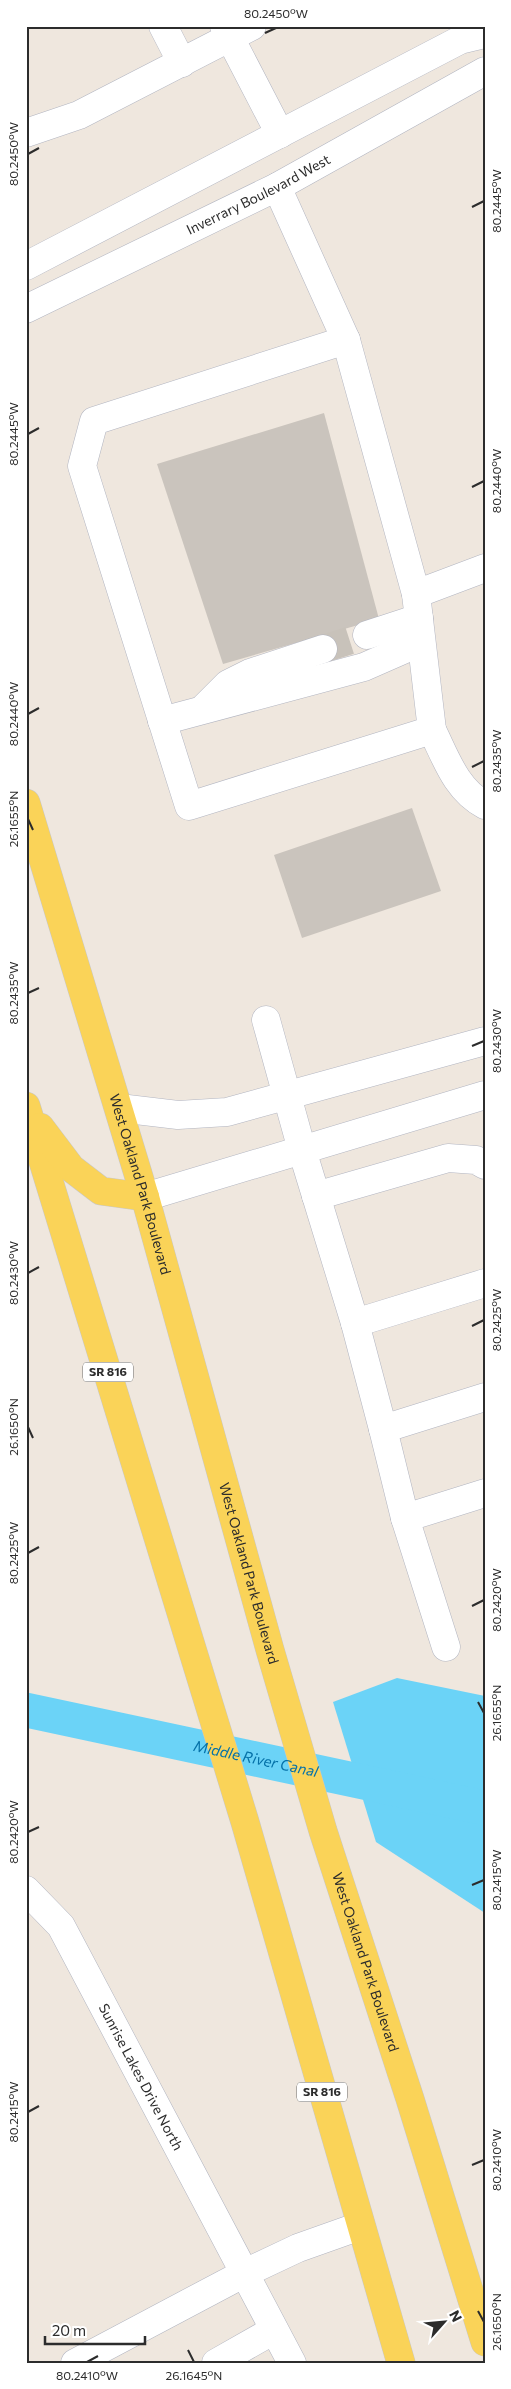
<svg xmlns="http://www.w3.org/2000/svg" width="511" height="2389" font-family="Commissioner,sans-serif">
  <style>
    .water { fill: #6bd3f7 }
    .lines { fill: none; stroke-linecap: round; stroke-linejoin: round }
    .canal { stroke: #6bd3f7; stroke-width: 35 }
    .building { fill: #cac4bd }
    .minor-tunnel { stroke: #c8c2ba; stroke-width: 28; stroke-dasharray: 28 14; stroke-linecap: butt }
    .minor-casing { stroke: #b2b5c1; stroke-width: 29 }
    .major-casing { stroke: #c8c8c8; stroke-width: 29 }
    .minor { stroke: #fff; stroke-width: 28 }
    .major { stroke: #fad358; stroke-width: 28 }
    .ticks { fill: none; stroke: #2c2c2c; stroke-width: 2 }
    .labels { text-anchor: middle; stroke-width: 4; stroke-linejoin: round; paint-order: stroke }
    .shield { fill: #fff; stroke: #6b6b6b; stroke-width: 1 }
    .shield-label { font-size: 12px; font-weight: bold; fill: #2c2c2c }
    .street-label { font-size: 14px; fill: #2c2c2c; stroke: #fff }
    .water-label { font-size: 15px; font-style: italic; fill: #0571a8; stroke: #fff }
    .neatline { fill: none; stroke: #2c2c2c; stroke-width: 2 }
    .ticks-label { font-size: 12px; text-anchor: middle; fill: #2c2c2c }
  </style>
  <rect width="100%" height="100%" fill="#efe7de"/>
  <polygon class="water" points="397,1678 485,1696 485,1913 376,1842 333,1702"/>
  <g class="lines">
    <path class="canal" id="s1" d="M26,1710L485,1808"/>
  </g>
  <g class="building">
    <polygon points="324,413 379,619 223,664 157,464"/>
    <polygon points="412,808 441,891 302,938 274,855"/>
  </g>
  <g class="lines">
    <polyline class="minor-tunnel" points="323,649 367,635"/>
    <defs>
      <g id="minor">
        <polyline points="163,26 182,63"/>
        <polyline points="224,26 280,134"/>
        <polyline points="26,133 79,115 252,26"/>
        <polyline points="277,187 346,340 416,594 485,568"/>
        <polyline points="26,266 460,40 485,34"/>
        <path id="s2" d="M26,309L277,187L485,71"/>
        <polyline points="346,340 94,421 82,466 189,806 432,730 416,594"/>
        <polyline points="367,635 419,618"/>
        <polyline points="205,707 228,684 250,673 323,649"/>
        <polyline points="162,721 364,667 421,642"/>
        <path d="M432,730C446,758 456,790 485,805"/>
        <polyline points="266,1020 302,1150 355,1323 485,1283"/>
        <polyline points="119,1108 178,1115 227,1112 485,1041"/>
        <polyline points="316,1196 448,1158 476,1160 485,1165"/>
        <polyline points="145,1197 485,1095"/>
        <polyline points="355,1323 383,1429 485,1397"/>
        <polyline points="383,1429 405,1518 485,1493"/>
        <polyline points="405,1518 446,1647"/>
        <path id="s3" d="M26,1890L61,1926L292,2363"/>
        <polyline points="75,2363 243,2274 298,2248 360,2226"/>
        <polyline points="216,2363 274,2330"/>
      </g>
      <g id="major">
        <path id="s4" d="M26,803L145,1197L270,1650L323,1831L410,2099L485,2342"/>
        <polyline points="26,1106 245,1822 401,2363"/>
        <polyline points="40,1127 71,1168 101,1191 145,1197"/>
      </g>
    </defs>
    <use href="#minor" class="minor-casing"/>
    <use href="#major" class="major-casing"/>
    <use href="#minor" class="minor"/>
    <use href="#major" class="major"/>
  </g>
  <path class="ticks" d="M265,33L276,28M28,154L39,148M472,207L484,201M28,434L39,428M472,487L484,481M28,714L39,708M472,767L484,761M28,819L33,830M28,993L39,988M472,1046L484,1041M28,1273L39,1267M472,1326L484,1320M28,1427L33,1438M28,1553L39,1547M472,1606L484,1600M478,1702L484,1713M28,1832L39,1827M472,1885L484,1880M28,2112L39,2106M472,2165L484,2160M478,2311L484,2322M188,2350L194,2362M87,2362L98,2356"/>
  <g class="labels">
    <g class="shield">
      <rect x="83" y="1362.5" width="50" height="19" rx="4"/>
      <rect x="297" y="2082.5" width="50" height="19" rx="4"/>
    </g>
    <g class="shield-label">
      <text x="108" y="1376">SR 816</text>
      <text x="322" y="2096">SR 816</text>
    </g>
    <g class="street-label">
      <text dy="5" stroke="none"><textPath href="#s2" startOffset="259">Inverrary Boulevard West</textPath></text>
      <text dy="5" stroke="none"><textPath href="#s4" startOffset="398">West Oakland Park Boulevard</textPath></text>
      <text dy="5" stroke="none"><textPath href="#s4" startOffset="802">West Oakland Park Boulevard</textPath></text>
      <text dy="5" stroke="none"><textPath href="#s4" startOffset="1208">West Oakland Park Boulevard</textPath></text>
      <text dy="5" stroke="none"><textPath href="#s3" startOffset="221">Sunrise Lakes Drive North</textPath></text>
    </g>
    <g class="water-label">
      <text dy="5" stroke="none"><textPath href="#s1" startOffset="235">Middle River Canal</textPath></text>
    </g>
  </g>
  <rect width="511" height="2389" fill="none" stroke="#ffffff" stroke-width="55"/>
  <g transform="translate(444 2322) rotate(63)" stroke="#ffffff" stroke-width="4" paint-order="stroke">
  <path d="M0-4L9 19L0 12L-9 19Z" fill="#2c2c2c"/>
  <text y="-8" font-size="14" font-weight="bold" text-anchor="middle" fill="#2c2c2c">N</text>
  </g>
  <path d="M45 2336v8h100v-8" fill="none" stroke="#2c2c2c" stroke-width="2.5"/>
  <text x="52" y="2336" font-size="15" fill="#2c2c2c" stroke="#ffffff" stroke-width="4" paint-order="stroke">20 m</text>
  <rect x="28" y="28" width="456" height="2334" class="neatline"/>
  <g class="ticks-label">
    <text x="276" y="18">80.2450°W</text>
    <text transform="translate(14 154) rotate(-90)" y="4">80.2450°W</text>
    <text transform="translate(497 201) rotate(-90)" y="4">80.2445°W</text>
    <text transform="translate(14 434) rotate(-90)" y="4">80.2445°W</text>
    <text transform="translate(497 481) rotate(-90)" y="4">80.2440°W</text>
    <text transform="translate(14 714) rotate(-90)" y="4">80.2440°W</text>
    <text transform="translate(497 761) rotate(-90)" y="4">80.2435°W</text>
    <text transform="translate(14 819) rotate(-90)" y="4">26.1655°N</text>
    <text transform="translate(14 993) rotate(-90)" y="4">80.2435°W</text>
    <text transform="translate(497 1041) rotate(-90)" y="4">80.2430°W</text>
    <text transform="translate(14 1273) rotate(-90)" y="4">80.2430°W</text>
    <text transform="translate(497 1320) rotate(-90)" y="4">80.2425°W</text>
    <text transform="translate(14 1427) rotate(-90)" y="4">26.1650°N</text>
    <text transform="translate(14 1553) rotate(-90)" y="4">80.2425°W</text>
    <text transform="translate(497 1600) rotate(-90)" y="4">80.2420°W</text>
    <text transform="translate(497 1713) rotate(-90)" y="4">26.1655°N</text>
    <text transform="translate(14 1832) rotate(-90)" y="4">80.2420°W</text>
    <text transform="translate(497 1880) rotate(-90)" y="4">80.2415°W</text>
    <text transform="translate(14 2112) rotate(-90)" y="4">80.2415°W</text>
    <text transform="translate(497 2160) rotate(-90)" y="4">80.2410°W</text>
    <text transform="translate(497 2322) rotate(-90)" y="4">26.1650°N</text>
    <text x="87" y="2380">80.2410°W</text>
    <text x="194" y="2380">26.1645°N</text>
  </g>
</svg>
